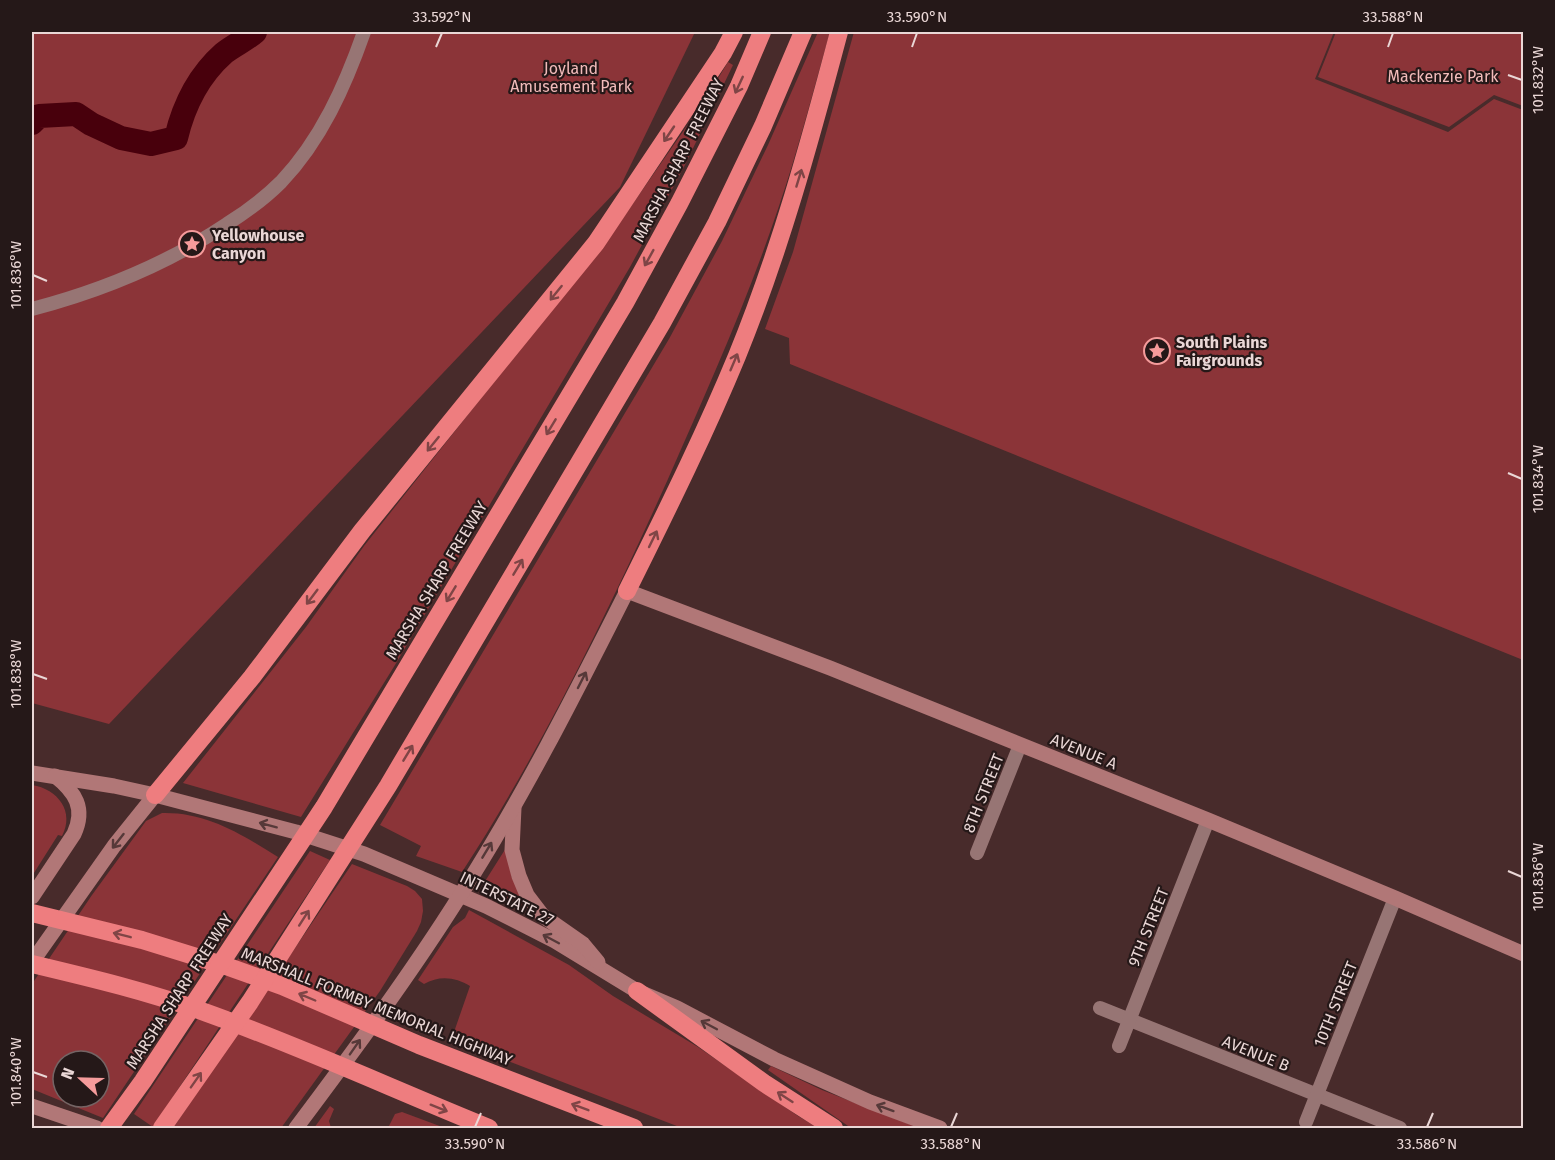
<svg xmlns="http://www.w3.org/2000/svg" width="1555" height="1160" font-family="'Fira Sans',sans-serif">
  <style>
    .green { fill: #8b3438; fill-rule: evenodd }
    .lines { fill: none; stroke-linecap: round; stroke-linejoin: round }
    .river { stroke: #48000c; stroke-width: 24 }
    .minor { stroke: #977574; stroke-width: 14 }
    .secondary { stroke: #b17777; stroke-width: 15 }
    .motorway { stroke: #ee7d7f; stroke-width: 18 }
    .oneway { stroke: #7f4546 }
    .oneway2 { stroke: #563939 }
    .ticks { fill: none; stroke: #ead7d6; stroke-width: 2 }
    .labels { text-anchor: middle; stroke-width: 4.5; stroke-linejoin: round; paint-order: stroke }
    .park-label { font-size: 16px; fill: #f2bbba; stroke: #251818 }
    .street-label { font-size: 16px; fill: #ead7d6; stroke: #251818 }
    .poi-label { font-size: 16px; font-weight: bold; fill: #ead7d6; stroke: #251818; text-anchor: start }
    .neatline { fill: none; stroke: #ead7d6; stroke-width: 2 }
    .ticks-label { font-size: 15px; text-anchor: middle; fill: #ead7d6 }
  </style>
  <rect width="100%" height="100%" fill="#482b2b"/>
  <g class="green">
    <polygon points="32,32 695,32 620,187 109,724 32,703"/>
    <path d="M818,32H830C813,91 798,151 778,209C747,302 707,390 668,479C607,614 542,749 462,872L416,856L421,846L380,825L669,339L722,241L768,145Z"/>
    <polygon points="854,32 1334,32 1315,79 1448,132 1494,99 1523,110 1523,660 790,364 789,338 765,329 793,252"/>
    <polygon points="1336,32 1523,32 1523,106 1494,95 1449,127 1318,77"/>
    <polygon points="728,62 733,65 685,165 630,267 395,665 301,817 183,783 306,627 364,546 618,225 705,100"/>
    <path d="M32,785C58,789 75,812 62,836L58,835L32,876Z"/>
    <path d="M162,813C207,812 241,834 278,857L103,1118L32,1089V984L92,895L146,821ZM63,1061H99V1097H63Z"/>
    <polygon points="506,848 512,878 526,906 523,909 484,890 482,886"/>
    <polygon points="310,851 330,860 153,1127 134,1114"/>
    <polygon points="352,864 407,886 415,891 422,899 423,911 421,922 417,931 380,991 281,1128 173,1128"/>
    <path d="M469,910L569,965L613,996L698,1047L798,1116L818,1128H682L459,1042L454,1032L470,986C456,977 439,975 424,984L418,980L453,927L465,918Z"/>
    <polygon points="771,1066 822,1090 919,1128 851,1128 768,1070"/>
    <polygon points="330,1106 334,1109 329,1121 331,1128 314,1128"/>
    <polygon points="402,1112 445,1128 388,1128 395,1114"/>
  </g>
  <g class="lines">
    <path class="river" d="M32,123L39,116L76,114L91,124L121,138L151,144L176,138C184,104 198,76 224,53C234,45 246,40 255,32"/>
    <g class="minor">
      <path d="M32,309C101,291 167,264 227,224C246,212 265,198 281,182C321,140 345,86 364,32"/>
      <polyline points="977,853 1020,745"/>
      <polyline points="1100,1008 1400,1128"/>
      <polyline points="1119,1046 1208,820"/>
      <polyline points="1306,1122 1395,898"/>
    </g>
    <g class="secondary">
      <polyline points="32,773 114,786 155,795 296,832 364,854 486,906 555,941 637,991 677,1008 774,1059 870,1102 940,1128"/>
      <polyline points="514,808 512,850 519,876 527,895 543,916 583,944 598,962"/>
      <path d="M32,897L74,834C86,808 75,792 55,776"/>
      <polyline points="32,962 114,846 155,795"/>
      <polyline points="32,1106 97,1128"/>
      <path d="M296,1128C353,1052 410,975 461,894C523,797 575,694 627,591L830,668L1208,820L1395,898L1524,954"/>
    </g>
    <g class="motorway">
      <path d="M627,591C665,514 704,436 737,356C780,251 810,141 839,32"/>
      <polyline points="155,795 252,677 362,531 596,243 723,53 734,32"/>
      <polyline points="32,913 142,940 226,966 282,986 419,1045 634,1128"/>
      <path d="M32,964C91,978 150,992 207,1013C302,1047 395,1090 489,1128"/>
      <polyline points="637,991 764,1083 834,1128"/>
      <polyline points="109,1128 143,1081 324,807 625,303 679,204 739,86 762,32"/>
      <polyline points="162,1128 250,1002 388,786 662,323 717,222 763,126 803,32"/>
    </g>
  </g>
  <defs><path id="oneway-shaft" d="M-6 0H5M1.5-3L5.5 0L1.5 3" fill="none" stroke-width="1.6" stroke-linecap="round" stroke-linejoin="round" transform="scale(1.5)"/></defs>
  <g class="oneway">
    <use href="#oneway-shaft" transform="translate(739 85) rotate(115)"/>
    <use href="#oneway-shaft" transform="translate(669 134) rotate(124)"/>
    <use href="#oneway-shaft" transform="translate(799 178) rotate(-73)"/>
    <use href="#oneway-shaft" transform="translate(649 258) rotate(119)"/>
    <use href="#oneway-shaft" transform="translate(556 293) rotate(129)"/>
    <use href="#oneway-shaft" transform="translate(734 362) rotate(-67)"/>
    <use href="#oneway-shaft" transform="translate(551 427) rotate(121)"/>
    <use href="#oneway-shaft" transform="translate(433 444) rotate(129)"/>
    <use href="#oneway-shaft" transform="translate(653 539) rotate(-64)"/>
    <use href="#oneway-shaft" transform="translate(518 567) rotate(-59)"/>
    <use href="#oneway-shaft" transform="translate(451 594) rotate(121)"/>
    <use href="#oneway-shaft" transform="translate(312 597) rotate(127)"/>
    <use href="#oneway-shaft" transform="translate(408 753) rotate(-59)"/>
    <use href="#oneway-shaft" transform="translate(304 918) rotate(-57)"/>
    <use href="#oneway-shaft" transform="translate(122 935) rotate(-166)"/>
    <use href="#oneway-shaft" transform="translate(307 997) rotate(-157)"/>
    <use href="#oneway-shaft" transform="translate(196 1080) rotate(-55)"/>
    <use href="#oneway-shaft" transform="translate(785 1097) rotate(-147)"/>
    <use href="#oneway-shaft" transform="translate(580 1107) rotate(-159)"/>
    <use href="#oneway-shaft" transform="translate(439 1108) rotate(22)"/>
  </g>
  <g class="oneway2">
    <use href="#oneway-shaft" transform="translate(582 680) rotate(-63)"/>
    <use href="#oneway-shaft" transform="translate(268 825) rotate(-165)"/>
    <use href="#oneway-shaft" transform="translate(118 841) rotate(128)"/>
    <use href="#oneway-shaft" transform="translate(487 850) rotate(-59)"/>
    <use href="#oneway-shaft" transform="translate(551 939) rotate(-152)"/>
    <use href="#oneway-shaft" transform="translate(709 1025) rotate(-152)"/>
    <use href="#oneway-shaft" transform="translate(355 1047) rotate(-55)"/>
    <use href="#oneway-shaft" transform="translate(885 1108) rotate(-160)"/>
  </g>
  <path class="ticks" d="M436,47L442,33M912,47L917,33M1388,47L1393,33M1508,75L1522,80M33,275L47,281M1508,473L1522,479M33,674L47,679M1508,871L1522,877M33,1072L47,1077M475,1127L481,1113M951,1127L957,1113M1427,1127L1433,1113"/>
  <defs>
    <symbol id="sight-ring" viewBox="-11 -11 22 22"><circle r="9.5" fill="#251818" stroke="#f59b9b" stroke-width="1.5"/><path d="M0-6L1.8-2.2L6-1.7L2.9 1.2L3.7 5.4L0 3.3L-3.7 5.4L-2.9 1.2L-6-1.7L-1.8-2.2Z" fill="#f59b9b"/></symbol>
  </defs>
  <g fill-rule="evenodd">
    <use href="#sight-ring" x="177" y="229" width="30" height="30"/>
    <use href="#sight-ring" x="1142" y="336" width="30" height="30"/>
  </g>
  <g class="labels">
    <g class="park-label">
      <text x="571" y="74">Joyland<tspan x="571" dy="18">Amusement Park</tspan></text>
      <text x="1443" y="82">Mackenzie Park</text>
    </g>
    <g class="street-label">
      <text transform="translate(678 160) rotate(-63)" y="6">MARSHA SHARP FREEWAY</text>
      <text transform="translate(436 580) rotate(-59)" y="6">MARSHA SHARP FREEWAY</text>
      <text transform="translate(1084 751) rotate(22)" y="6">AVENUE A</text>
      <text transform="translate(983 793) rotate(-68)" y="6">8TH STREET</text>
      <text transform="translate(507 898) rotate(26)" y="6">INTERSTATE 27</text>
      <text transform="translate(1148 927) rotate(-68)" y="6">9TH STREET</text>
      <text transform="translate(179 991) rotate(-57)" y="6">MARSHA SHARP FREEWAY</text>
      <text transform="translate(1335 1004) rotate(-68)" y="6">10TH STREET</text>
      <text transform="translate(377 1006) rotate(22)" y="6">MARSHALL FORMBY MEMORIAL HIGHWAY</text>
      <text transform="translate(1256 1053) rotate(22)" y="6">AVENUE B</text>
    </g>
    <g class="poi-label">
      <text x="212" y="241">Yellowhouse<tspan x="212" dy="18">Canyon</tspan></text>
      <text x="1176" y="348">South Plains<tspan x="1176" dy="18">Fairgrounds</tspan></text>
    </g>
  </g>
  <rect width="1555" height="1160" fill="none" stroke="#251818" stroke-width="66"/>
  <g transform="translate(81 1079) rotate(292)"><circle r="28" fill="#251818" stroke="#746464" stroke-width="1.5"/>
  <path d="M0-4.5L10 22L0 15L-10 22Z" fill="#f59b9b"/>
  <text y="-9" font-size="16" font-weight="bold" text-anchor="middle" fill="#ead7d6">N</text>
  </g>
  <rect x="33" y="33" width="1489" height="1094" class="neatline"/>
  <g class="ticks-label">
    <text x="442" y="22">33.592°N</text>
    <text x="917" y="22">33.590°N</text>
    <text x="1393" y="22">33.588°N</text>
    <text transform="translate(1538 80) rotate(-90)" y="5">101.832°W</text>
    <text transform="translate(16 275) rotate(-90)" y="5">101.836°W</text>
    <text transform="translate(1538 479) rotate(-90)" y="5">101.834°W</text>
    <text transform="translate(16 674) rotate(-90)" y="5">101.838°W</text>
    <text transform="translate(1538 877) rotate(-90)" y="5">101.836°W</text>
    <text transform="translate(16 1072) rotate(-90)" y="5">101.840°W</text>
    <text x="475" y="1149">33.590°N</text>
    <text x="951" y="1149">33.588°N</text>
    <text x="1427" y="1149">33.586°N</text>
  </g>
</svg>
